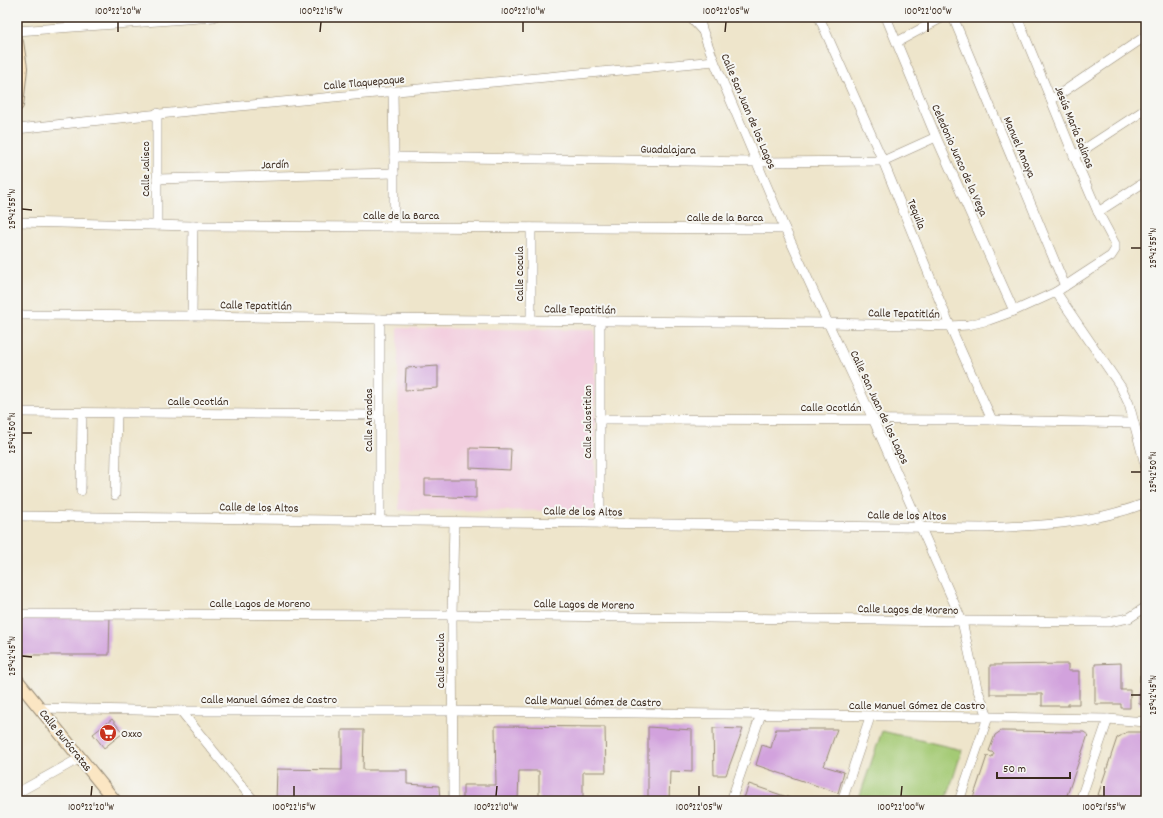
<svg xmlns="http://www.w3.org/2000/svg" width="1163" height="818" font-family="Dekko,sans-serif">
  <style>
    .built { fill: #f3cfdf }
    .green { fill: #a4ca74; stroke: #707a49 }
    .building { fill: #d2a2dd }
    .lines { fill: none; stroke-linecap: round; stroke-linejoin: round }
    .street-casing { stroke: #948874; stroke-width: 10 }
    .secondary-casing { stroke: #948874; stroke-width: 14 }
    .street { stroke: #fff; stroke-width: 9 }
    .secondary { stroke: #fbe6c3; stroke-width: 12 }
    .ticks { fill: none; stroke: #3b2a1e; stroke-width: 1.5 }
    .labels { text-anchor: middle; stroke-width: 4; stroke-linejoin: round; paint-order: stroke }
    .street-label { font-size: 12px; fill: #3b2a1e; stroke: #f6f6f2 }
    .poi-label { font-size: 12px; fill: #3b2a1e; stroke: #f6f6f2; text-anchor: start }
    .neatline { fill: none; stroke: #3b2a1e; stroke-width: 1.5 }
    .ticks-label { font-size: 10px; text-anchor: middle; fill: #3b2a1e }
  </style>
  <rect width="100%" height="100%" fill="#f6f6f2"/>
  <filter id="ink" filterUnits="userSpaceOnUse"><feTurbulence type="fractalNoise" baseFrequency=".025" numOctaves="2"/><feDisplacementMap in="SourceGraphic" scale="8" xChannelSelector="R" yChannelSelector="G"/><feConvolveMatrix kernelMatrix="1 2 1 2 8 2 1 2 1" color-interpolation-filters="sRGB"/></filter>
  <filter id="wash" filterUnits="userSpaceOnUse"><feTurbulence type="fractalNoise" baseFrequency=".012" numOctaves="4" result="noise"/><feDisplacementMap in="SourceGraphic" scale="16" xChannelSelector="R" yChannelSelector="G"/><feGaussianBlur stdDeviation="0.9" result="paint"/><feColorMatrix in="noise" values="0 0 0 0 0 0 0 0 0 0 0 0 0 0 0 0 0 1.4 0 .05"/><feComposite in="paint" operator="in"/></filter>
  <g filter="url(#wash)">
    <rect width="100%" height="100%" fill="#eee5cb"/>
    <polygon class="built" points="398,328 595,330 595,511 399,510"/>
    <polygon class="green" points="882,731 962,750 946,801 858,801"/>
    <g id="blocks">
      <g class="building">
        <polygon points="17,174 21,174 20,213 17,213"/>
        <polygon points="438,366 438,388 405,390 406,368"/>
        <polygon points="470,448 511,449 510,470 470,468"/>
        <polygon points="425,479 476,479 476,498 425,496"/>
        <polygon points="17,615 110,615 109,655 21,655 17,648"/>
        <polygon points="1121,663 1121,690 1130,690 1130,708 1121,708 1121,704 1095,704 1095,664"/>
        <polygon points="1068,664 1068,671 1079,671 1079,704 1068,704 1068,706 1042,706 1042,694 990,694 990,665"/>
        <polygon points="1140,675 1146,675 1146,705 1139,704"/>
        <polygon points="112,719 123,733 104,748 93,734"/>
        <polygon points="495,726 605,727 606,772 583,772 583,801 539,801 539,771 519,771 518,801 463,801 463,785 496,785"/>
        <polygon points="648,727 692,730 692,772 670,771 669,801 648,801"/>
        <polygon points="713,728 743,729 726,775 714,775"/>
        <polygon points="776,729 837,729 824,766 844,772 838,793 756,765 762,745 771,748"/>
        <polygon points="342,730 364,730 363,770 407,770 407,784 439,786 440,801 276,801 277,769 342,770"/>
        <polygon points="1001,731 1084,732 1088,735 1065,801 972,801 987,756 992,757 994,753 989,751 995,735"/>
        <polygon points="1127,732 1146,732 1146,763 1145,762 1143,767 1146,768 1146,798 1144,801 1118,801 1098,795 1117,738"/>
        <polygon points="749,784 790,798 789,801 743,801"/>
      </g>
    </g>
  </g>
  <g filter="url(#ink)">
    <use href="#blocks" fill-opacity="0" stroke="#948874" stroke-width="1"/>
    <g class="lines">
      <defs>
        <g id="street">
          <polyline points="690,17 701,29"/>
          <polyline points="699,17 702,29 714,61 785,229 828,323 873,419 962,621 977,688 988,717 959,801"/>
          <polyline points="819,17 883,161 950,326 992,420"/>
          <polyline points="886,17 936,137 1014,311"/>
          <polyline points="953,17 1065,286"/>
          <polyline points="17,31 214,17"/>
          <polyline points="897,42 943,17"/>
          <polyline points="393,91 394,157 394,227"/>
          <polyline points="1051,100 1146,36"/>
          <path d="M17,129C249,103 482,84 714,61"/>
          <polyline points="1074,156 1146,109"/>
          <polyline points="394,157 758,162 883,161 936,137"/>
          <polyline points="157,179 394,173"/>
          <polyline points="1098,212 1146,181"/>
          <polyline points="17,222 193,226 785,229"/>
          <polyline points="157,225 157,113"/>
          <polyline points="531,228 531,320"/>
          <polyline points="1056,292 1121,387 1129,404 1146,468"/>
          <polyline points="17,315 192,316 380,319 828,323 950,326 968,325 989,320 1014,311 1056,292 1111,256 1115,250 1115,244 1098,212 1074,156 1017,17"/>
          <polyline points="192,316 193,226"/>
          <polyline points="380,319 380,520"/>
          <polyline points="600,321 600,523"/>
          <polyline points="17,412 379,415"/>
          <polyline points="599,419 992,420 1134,423"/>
          <polyline points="81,491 82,413"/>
          <polyline points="115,495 117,413"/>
          <path d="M17,516L982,528C1038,526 1093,524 1146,503"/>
          <polyline points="17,614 452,615 962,621 1108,622 1129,618 1146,607"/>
          <polyline points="40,708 181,711 452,711 988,717 1108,719 1146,722"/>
          <polyline points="181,711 254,801"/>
          <polyline points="17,793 80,758"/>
          <polyline points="453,801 452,615 454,522"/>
          <polyline points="731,801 761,714"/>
          <polyline points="842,801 870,717"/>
          <polyline points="1080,801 1108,719"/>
        </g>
        <g id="secondary">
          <polyline points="17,42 21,68 17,105"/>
          <polyline points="17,680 115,801"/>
        </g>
      </defs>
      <use href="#street" class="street-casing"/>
      <use href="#secondary" class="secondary-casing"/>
      <use href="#street" class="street"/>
      <use href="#secondary" class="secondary"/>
    </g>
  </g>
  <path class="ticks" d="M118,32V22M320,32L321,22M523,32V22M725,32L726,22M928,32V22M22,209L32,210M1131,248H1141M22,433H32M1131,472H1141M22,656L32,657M1131,695H1141M91,796L92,786M294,796V786M496,796L497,786M699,796V786M901,796L902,786M1104,796V786"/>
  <defs>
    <symbol id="supermarket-disc" viewBox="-11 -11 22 22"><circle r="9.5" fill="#c8321e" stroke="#f6f6f2"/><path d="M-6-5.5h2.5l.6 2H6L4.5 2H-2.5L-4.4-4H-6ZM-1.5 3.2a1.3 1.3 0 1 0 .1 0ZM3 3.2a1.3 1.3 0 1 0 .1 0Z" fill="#fff"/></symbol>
  </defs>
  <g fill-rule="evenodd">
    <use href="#supermarket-disc" x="98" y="723" width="20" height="20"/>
  </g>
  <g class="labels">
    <g class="street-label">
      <text transform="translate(364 82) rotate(-5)" y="4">Calle Tlaquepaque</text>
      <text transform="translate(749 111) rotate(67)" y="4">Calle San Juan de los Lagos</text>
      <text transform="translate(1075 127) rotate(68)" y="4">Jesús María Salinas</text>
      <text transform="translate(1020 147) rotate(67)" y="4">Manuel Amaya</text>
      <text transform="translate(668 149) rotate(1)" y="4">Guadalajara</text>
      <text transform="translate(960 160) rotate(66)" y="4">Celedonio Junco de la Vega</text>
      <text transform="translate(275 164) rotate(-2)" y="4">Jardín</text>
      <text transform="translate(145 169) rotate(-90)" y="4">Calle Jalisco</text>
      <text transform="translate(917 214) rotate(68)" y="4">Tequila</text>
      <text x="401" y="219">Calle de la Barca</text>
      <text x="725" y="221">Calle de la Barca</text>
      <text transform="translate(519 274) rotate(-90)" y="4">Calle Cocula</text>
      <text transform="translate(256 305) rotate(1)" y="4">Calle Tepatitlán</text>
      <text transform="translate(580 309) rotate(1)" y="4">Calle Tepatitlán</text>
      <text transform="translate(904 313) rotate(1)" y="4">Calle Tepatitlán</text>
      <text x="198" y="405">Calle Ocotlán</text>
      <text x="831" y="411">Calle Ocotlán</text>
      <text transform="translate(880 407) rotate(65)" y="4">Calle San Juan de los Lagos</text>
      <text transform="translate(368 420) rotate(-90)" y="4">Calle Arandas</text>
      <text transform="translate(587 422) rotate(-90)" y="4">Calle Jalostitlan</text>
      <text transform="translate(259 507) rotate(1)" y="4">Calle de los Altos</text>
      <text transform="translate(583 511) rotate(1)" y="4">Calle de los Altos</text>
      <text transform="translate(907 515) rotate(1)" y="4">Calle de los Altos</text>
      <text x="260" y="607">Calle Lagos de Moreno</text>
      <text transform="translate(584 604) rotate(1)" y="4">Calle Lagos de Moreno</text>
      <text transform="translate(908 609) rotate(1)" y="4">Calle Lagos de Moreno</text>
      <text transform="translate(440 661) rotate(-90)" y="4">Calle Cocula</text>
      <text x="269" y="703">Calle Manuel Gómez de Castro</text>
      <text transform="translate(593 701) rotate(1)" y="4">Calle Manuel Gómez de Castro</text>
      <text x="917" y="709">Calle Manuel Gómez de Castro</text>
      <text transform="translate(66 740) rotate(51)" y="4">Calle Burócratas</text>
    </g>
    <g class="poi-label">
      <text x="121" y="737">Oxxo</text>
    </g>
  </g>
  <rect width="1163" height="818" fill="none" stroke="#f6f6f2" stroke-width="44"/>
  <path d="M997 772v6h73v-6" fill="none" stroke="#3b2a1e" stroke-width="2"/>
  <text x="1003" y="772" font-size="12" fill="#3b2a1e" stroke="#f6f6f2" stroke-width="3" paint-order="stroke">50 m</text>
  <rect x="22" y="22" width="1119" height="774" class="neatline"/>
  <g class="ticks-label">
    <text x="118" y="14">100°22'20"W</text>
    <text x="321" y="14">100°22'15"W</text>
    <text x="523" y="14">100°22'10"W</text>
    <text x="726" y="14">100°22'05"W</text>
    <text x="928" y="14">100°22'00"W</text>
    <text transform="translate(11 209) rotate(-90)" y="4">25°42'55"N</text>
    <text transform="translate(1152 248) rotate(-90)" y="4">25°42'55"N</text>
    <text transform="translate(11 433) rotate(-90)" y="4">25°42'50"N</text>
    <text transform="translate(1152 472) rotate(-90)" y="4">25°42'50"N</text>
    <text transform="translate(11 656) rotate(-90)" y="4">25°42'45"N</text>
    <text transform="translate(1152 695) rotate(-90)" y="4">25°42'45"N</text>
    <text x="91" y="810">100°22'20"W</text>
    <text x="294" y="810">100°22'15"W</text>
    <text x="496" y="810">100°22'10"W</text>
    <text x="699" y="810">100°22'05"W</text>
    <text x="901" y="810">100°22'00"W</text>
    <text x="1104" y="810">100°21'55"W</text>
  </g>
</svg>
